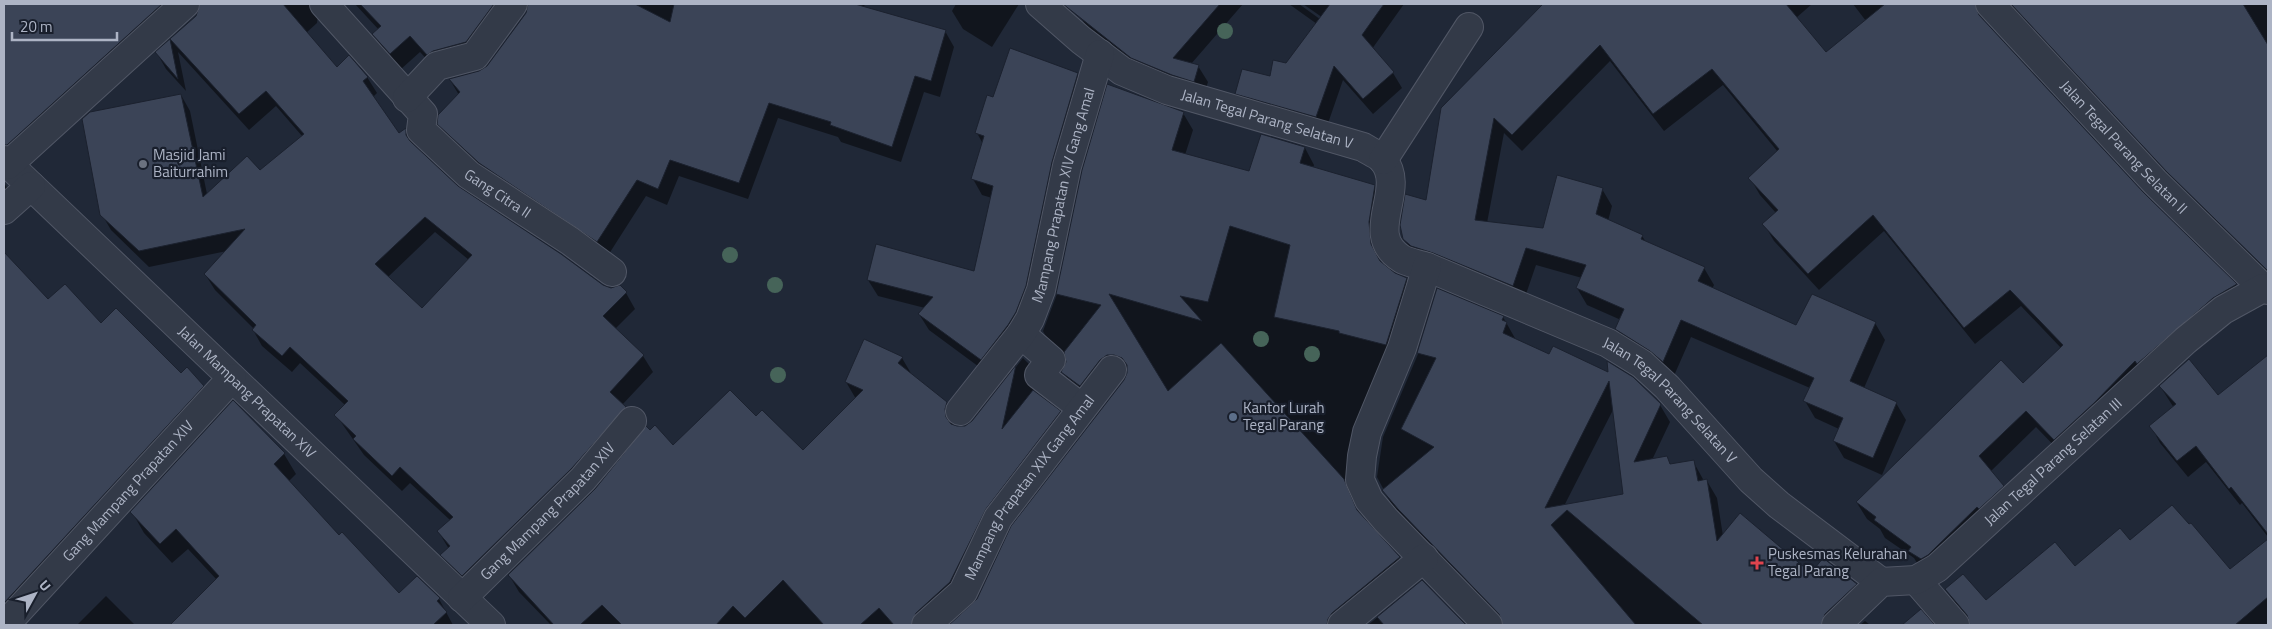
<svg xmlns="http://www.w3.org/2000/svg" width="2272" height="629" font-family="'Titillium Web',sans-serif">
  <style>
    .shadow { fill: #0007; fill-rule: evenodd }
    .building { fill: #3b4457; stroke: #1b212e; fill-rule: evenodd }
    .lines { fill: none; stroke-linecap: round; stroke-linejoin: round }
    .minor-casing { stroke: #515766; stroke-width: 30 }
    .minor { stroke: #333a48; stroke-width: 28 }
    .tree { fill: #466459 }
    .worship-dot { fill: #6b7280; stroke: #191f2c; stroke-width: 2 }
    .service-dot { fill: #5c6f8a; stroke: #191f2c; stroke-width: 2 }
    .health-dot { fill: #e0444e; stroke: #191f2c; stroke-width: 2 }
    .labels { text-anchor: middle; stroke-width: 4.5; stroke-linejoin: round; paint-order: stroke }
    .street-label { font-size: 15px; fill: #adb4c5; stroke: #191f2c }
    .poi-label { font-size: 15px; fill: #adb4c5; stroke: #191f2c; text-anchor: start }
  </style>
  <rect width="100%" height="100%" fill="#202837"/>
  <g class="shadow">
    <path d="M4,4H340L318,15L317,23L306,33L337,68L367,77L377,93L373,97L398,135L405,130L414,145L458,187L602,286L626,293L635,309L615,329L643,356L653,372L622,405L634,424L472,591L451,572L442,555L449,549L438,531L450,520L410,483L402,491L364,455L336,415L345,405L300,363L292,372L262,346L253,330L254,329L215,290L205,274L227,251L149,267L111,230L101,213L181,95L190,111L207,194L260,172L302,136L276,106L249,130L178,52L186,91L166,69L157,53L197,16L201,6L192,5L36,143L4,105ZM435,232L469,260L422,310L388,277Z"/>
    <polygon points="355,4 767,4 802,23 808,4 867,4 862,7 945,31 954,47 940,97 924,92 901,162 841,142 838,137 778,118 748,199 679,176 667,205 646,196 607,257 489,179 448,140 439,124 459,95 450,80 480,72 488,66 527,13 529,6 524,4 437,70 420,52 400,70 383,51 374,34 379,30"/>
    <polygon points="956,4 1019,4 992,47 963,29 952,11"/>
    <polygon points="1077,4 1243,4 1191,64 1198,66 1208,82 1203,97 1141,73 1091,35 1082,19 1087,12"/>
    <polygon points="1289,4 1299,4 1324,22 1326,20 1303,4 1404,4 1372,49 1393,73 1402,88 1373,114 1343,80 1325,132 1246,109 1237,93 1271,77 1287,64 1317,24"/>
    <polygon points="1545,4 1812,4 1796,18 1826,53 1866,21 1853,4 2268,4 2268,277 1984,17 1984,22 2143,194 2236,285 2246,302 2064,456 2036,427 1990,472 2002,487 2012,504 1920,568 1914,558 1885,538 1880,529 1867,519 1857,503 2023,385 2061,348 2021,306 1975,344 1884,231 1819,290 1774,241 1764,224 1776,213 1760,195 1750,178 1778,152 1723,85 1664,131 1610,61 1522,151 1504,133 1487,223 1544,229 1602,189 1612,206 1608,221 1642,236 1646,242 1704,268 1714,285 1712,289 1797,326 1875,323 1885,340 1864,388 1896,403 1906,420 1882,475 1844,458 1834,441 1839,429 1815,418 1805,401 1810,388 1691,337 1673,378 1627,346 1617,329 1621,320 1587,305 1577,288 1582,278 1536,265 1523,303 1415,256 1404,239 1427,201 1442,109"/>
    <polygon points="1077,74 1087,91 1035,303 990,375 929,330 919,314 925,308 878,296 868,280 975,272 992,198 982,195 973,179 983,144 977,133 994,98"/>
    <polygon points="1183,113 1193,130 1185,155 1249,172 1305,148 1314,165 1313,168 1374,186 1384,203 1378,240 1380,262 1394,274 1406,279 1416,296 1354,497 1361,517 1399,558 1409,575 1347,625 951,625 974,604 1125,380 1129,373 1125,371 1090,403 1072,389 1063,372 1068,362 1052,348 1043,331 1057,294"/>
    <polygon points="4,183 17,204 4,217"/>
    <polygon points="4,254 48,301 101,325 203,386 213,405 4,625 4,533 17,519 4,506"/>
    <path d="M1438,290L1503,317L1516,340L1550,356L1554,348L1660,405L1670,422L1652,460L1666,457L1671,465L1693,461L1704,481H1707L1717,498L1723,536L1811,575L1856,584L1866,601L1840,625H1504L1409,527L1394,509L1377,477L1383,437L1418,354ZM1614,408L1624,495L1564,506Z"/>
    <polygon points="865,341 902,358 912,375 946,403 956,420 954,426 966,427 973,422 1023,358 1028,363 1038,380 1033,392 1060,412 1069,429 931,625 551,625 519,592 509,575 673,447 756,418 803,452 856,399 846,382"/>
    <polygon points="2268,357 2268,537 2242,503 2240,505 2206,462 2188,477 2160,443 2151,426 2174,408 2160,386 2218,397"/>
    <polygon points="284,454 296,474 288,482 339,537 399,595 417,578 439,599 453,625 172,625 217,580 188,549 172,563 144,533 132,512"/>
    <polygon points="2268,540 2268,625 1971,625 1946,590 1986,602 2075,568 2130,542 2230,571"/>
    <polygon points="1422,581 1465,625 1368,625"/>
    <polygon points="106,596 135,625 77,625"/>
    <polygon points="1865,621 1870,625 1860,625"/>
  </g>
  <g class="building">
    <polygon points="4,4 162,4 7,145 4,145"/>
    <path d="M200,4H283L337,67L349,55L368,77L363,81L399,133L406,128V135L410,141L458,186L561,254L603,285L611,288L620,285L627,292L603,316L644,355L610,392L626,407L572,468L462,576L440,555L450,546L437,531L453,517L400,467L392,476L353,439L356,436L334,415L348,401L290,347L282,356L252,330L256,325L204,274L245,229L139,251L100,215L82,119L90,112L181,94L203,197L247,156L260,170L304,134L266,91L239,114L170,39L178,79L155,52L196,16ZM425,217L472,255L422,308L375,264Z"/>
    <polygon points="360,4 494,4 466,42 433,51 427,55 410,36 390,54 372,34 381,26"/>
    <polygon points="528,4 635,4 670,22 674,4 855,4 946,30 931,81 915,76 892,147 830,125 831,122 769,103 739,183 670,160 658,189 637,180 597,242 479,163 437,124 438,115 460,92 449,79 479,71 487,66 526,13"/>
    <polygon points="1063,4 1220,4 1173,58 1199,65 1194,82 1172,75 1131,58"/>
    <polygon points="1330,4 1384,4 1362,35 1394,72 1363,99 1334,66 1316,117 1235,94 1242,69 1270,76 1273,60 1286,63"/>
    <polygon points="1543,4 1786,4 1826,52 1885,4 1975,4 1979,15 2144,193 2237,284 2213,298 2137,364 2135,361 2094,403 2054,440 2026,411 1979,456 2004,486 1979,509 1977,507 1928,555 1921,559 1908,551 1911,547 1874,520 1876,517 1856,502 2001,360 2023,383 2063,345 2010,290 1964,328 1873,215 1808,274 1762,224 1778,210 1748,178 1779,149 1712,69 1653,114 1600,45 1512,135 1494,118 1475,220 1543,228 1557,175 1603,188 1596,214 1643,235 1641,239 1705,267 1698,281 1796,325 1812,294 1876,322 1850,381 1897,402 1873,458 1833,441 1843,418 1803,401 1814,378 1681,320 1663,362 1650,351 1615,329 1624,309 1576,288 1586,265 1526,248 1513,286 1433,253 1411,246 1403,239 1400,225 1405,194 1426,200 1441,108"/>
    <polygon points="2011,4 2243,4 2268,45 2268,269 2267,270 2166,171"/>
    <polygon points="1010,48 1078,73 1052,162 1026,286 1016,312 1008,325 981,360 918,314 933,297 867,280 876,244 974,271 993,186 971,179 984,136 975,133 987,95 993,97"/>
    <polygon points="1107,84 1184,112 1172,150 1249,171 1261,134 1305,147 1300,163 1375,185 1369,222 1371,244 1380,261 1395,273 1407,278 1386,345 1339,333 1339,331 1274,317 1290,245 1230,226 1208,302 1180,296 1202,321 1109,294 1168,391 1221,343 1344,479 1357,510 1400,557 1332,613 1328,619 1327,625 949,625 977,599 1011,526 1124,380 1127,373 1127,365 1122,358 1114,355 1107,355 1100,360 1080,386 1061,372 1066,362 1064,352 1101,305 1056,294 1082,170"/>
    <polygon points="4,252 48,299 65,284 101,323 116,308 181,373 187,367 204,386 4,603"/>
    <path d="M1437,288L1504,316L1502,320L1507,322L1503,333L1549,354L1553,346L1608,372L1607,361L1633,377L1661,404L1634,462L1667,456L1670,464L1694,460L1698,481L1707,479L1717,541L1740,513L1811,573L1823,558L1857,584L1825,614L1821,625H1703L1567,510L1551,525L1636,625H1503L1499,614L1398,509L1382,490L1434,447L1401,429L1436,358L1417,353ZM1609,381L1623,494L1545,508Z"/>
    <polygon points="864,339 903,357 898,363 947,402 945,409 946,417 951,424 957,426 965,426 972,421 1016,365 1002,429 1033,390 1061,411 986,509 950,582 916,613 911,625 894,625 879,608 860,625 824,625 783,580 745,618 733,606 716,625 622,625 602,605 580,625 554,625 508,575 595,489 646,426 650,430 655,425 673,445 730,390 756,416 762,410 803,450 863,390 845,382"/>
    <polygon points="2268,355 2268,534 2231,487 2229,489 2196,446 2177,461 2149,426 2176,404 2159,386 2189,359 2218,395"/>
    <polygon points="233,400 285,453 274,464 339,535 342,532 399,593 417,576 440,598 437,601 447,612 433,625 170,625 219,576 176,529 160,544 130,512"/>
    <polygon points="2172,505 2189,524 2191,523 2230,569 2268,539 2268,597 2235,625 1970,625 1967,615 1945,589 1963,574 1986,600 2055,542 2075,566 2120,528 2130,540"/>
    <polygon points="1422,580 1466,625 1384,625 1377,617"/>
    <polygon points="1921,609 1935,625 1902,625"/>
  </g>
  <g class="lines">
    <defs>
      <g id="minor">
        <path id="s1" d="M324,4L423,114L421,130L469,175L570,241L612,272"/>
        <path id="s2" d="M1040,4L1081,40L1122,71L1167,90L1363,147C1369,151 1379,155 1383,160C1408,190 1361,234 1402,259C1409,263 1419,264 1427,267L1608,343L1642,364L1667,387L1751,480L1779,505L1881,582"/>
        <path id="s3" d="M1990,4L2155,182L2263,288"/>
        <polyline points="407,98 437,66 475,56 513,4"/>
        <path id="s4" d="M4,160L491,625"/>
        <polyline points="1383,160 1469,27"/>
        <polyline points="8,165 185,4"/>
        <polyline points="4,210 31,186"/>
        <polyline points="1427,267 1402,348 1367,432 1362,456 1360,480 1369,500 1386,520 1488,625"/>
        <polyline points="1021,334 1051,360 1039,375 1082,408"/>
        <path id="s5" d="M960,411L1021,334L1030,319L1041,290L1067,166L1100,54"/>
        <polyline points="1916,580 1955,625"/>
        <path id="s6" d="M462,598L583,479L632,421"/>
        <path id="s7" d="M5,625L232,378"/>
        <path id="s8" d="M926,625L963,592L998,518L1112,370"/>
        <polyline points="1342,625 1424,558"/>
        <path id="s9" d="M1836,625L1881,582L1916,580L1937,568L2186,340L2223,310L2263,288L2268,290"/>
      </g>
    </defs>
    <use href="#minor" class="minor-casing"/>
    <use href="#minor" class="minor"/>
  </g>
  <g class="tree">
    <circle cx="1225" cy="31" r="8"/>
    <circle cx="730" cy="255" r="8"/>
    <circle cx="775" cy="285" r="8"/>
    <circle cx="1261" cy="339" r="8"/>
    <circle cx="1312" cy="354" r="8"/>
    <circle cx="778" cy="375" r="8"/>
  </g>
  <circle class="worship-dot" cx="143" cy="164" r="5"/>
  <circle class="service-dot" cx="1233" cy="417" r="5"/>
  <path class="health-dot" d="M1754.5 555.5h5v5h5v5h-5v5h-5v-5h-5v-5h5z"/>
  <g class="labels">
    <g class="street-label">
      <text dy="5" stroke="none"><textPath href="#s2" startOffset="259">Jalan Tegal Parang Selatan V</textPath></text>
      <text dy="5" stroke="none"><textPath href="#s3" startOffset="196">Jalan Tegal Parang Selatan II</textPath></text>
      <text dy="5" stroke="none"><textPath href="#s1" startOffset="264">Gang Citra II</textPath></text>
      <text dy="5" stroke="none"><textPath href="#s5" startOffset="244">Mampang Prapatan XIV Gang Amal</textPath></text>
      <text dy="5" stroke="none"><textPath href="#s4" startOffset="336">Jalan Mampang Prapatan XIV</textPath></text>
      <text dy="5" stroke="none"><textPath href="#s2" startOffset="798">Jalan Tegal Parang Selatan V</textPath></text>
      <text dy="5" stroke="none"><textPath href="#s9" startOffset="279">Jalan Tegal Parang Selatan III</textPath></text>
      <text dy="5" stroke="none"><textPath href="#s8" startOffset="174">Mampang Prapatan XIX Gang Amal</textPath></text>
      <text dy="5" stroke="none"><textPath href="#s7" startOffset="182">Gang Mampang Prapatan XIV</textPath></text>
      <text dy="5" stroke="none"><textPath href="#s6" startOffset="122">Gang Mampang Prapatan XIV</textPath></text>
    </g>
    <g class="poi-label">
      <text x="153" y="160">Masjid Jami<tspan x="153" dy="17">Baiturrahim</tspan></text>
      <text x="1243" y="413">Kantor Lurah<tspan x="1243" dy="17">Tegal Parang</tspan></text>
      <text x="1768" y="559">Puskesmas Kelurahan<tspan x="1768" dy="17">Tegal Parang</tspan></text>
    </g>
  </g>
  <rect width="2272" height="629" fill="none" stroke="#adb4c5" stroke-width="10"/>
  <g transform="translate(35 594) rotate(50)" stroke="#191f2c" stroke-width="4" paint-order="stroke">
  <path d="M0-4L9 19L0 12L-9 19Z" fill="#adb4c5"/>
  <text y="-8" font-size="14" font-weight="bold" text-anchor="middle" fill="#adb4c5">U</text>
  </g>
  <path d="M12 32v8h105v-8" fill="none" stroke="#adb4c5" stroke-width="2.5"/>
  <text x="20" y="32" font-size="15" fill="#adb4c5" stroke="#191f2c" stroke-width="4" paint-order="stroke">20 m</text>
</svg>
